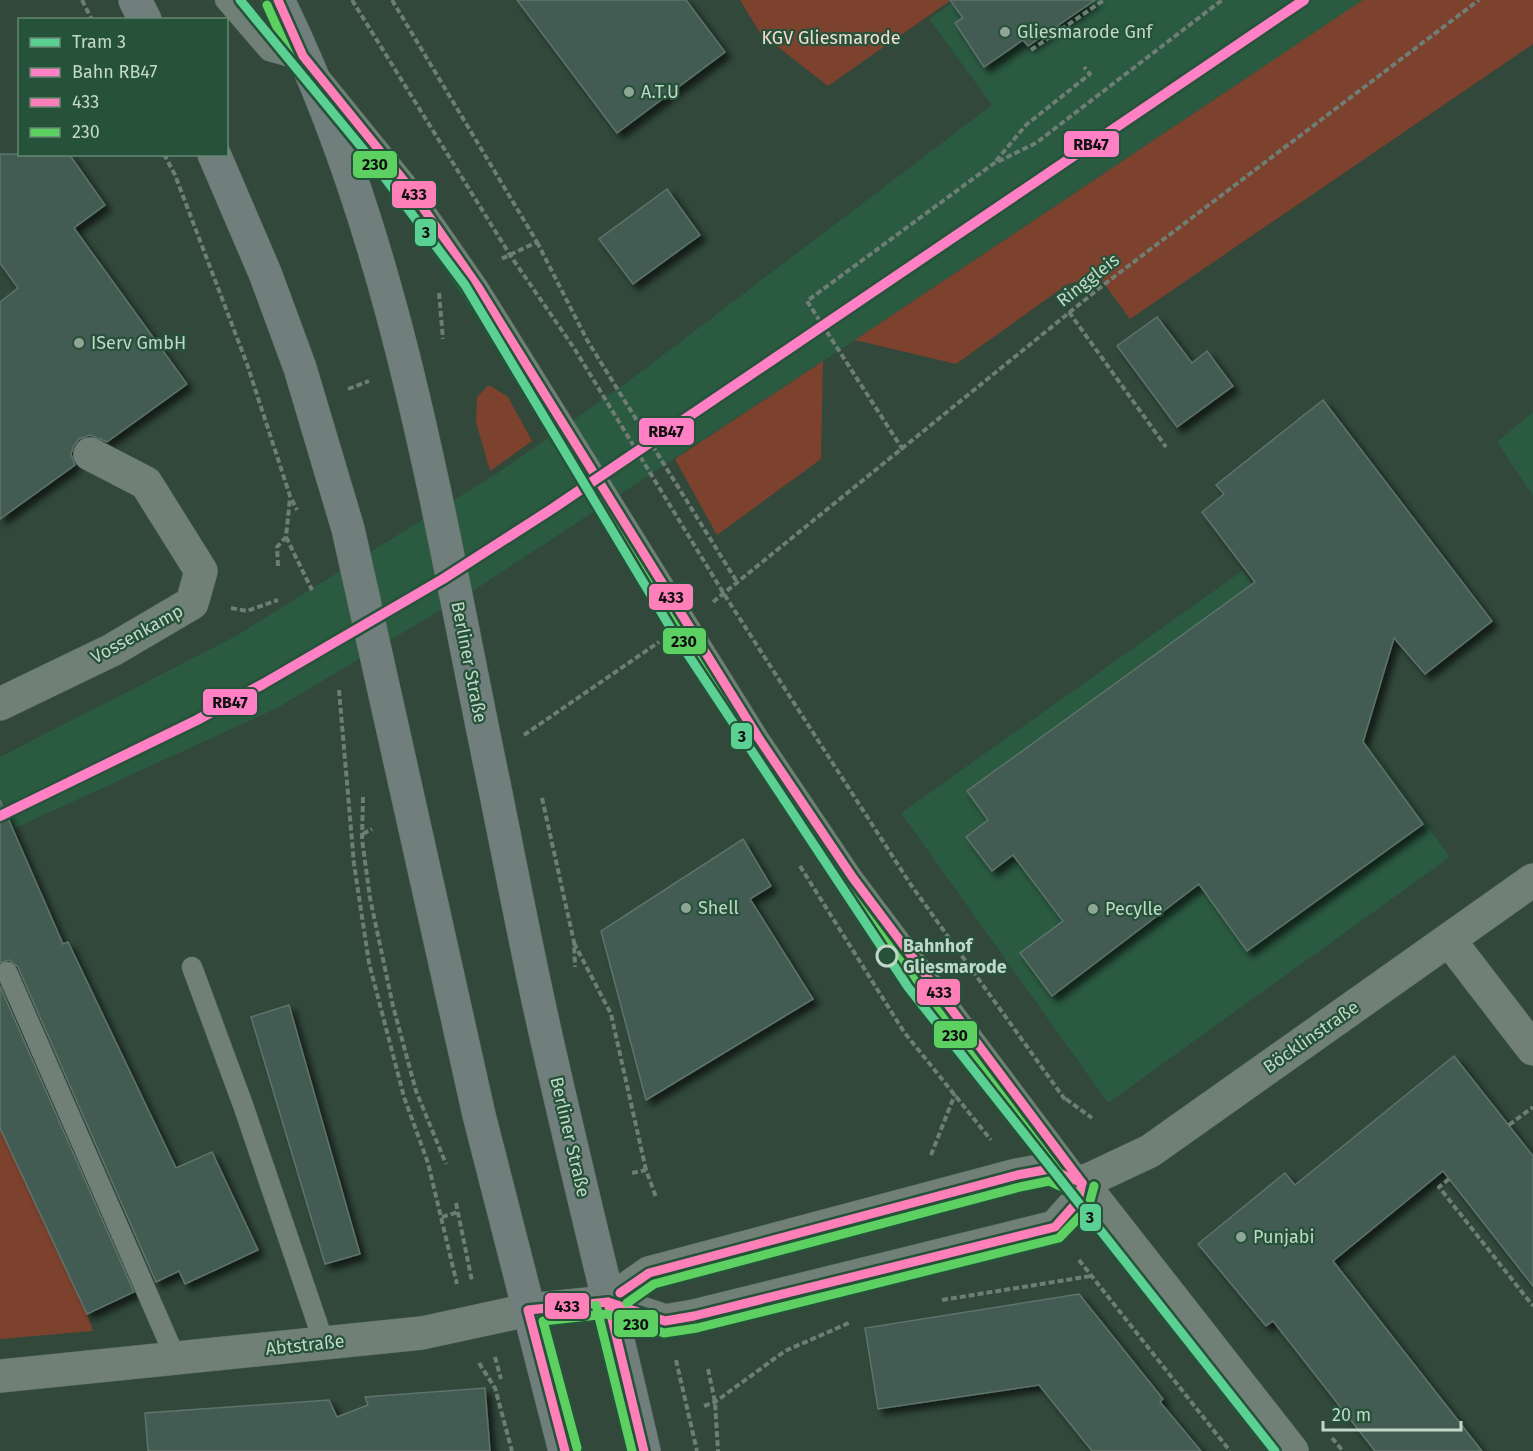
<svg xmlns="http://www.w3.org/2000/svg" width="1533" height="1451" font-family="'Fira Sans',sans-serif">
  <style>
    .built { fill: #2a5a40 }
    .green { fill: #7d422e }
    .building { fill: #425c53; stroke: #5e736b; stroke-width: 1.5; filter: url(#shadow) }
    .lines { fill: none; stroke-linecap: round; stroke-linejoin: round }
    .lane-casing { stroke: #52675b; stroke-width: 21 }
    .street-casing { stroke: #52675b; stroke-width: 34 }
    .secondary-casing { stroke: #52675b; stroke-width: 34 }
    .primary-casing { stroke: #52675b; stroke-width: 34 }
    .path { stroke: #6e7e75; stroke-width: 4; stroke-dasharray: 6 3; stroke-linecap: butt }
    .lane { stroke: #708076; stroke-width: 20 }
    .street { stroke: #708076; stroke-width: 33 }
    .secondary { stroke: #708076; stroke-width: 33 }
    .primary { stroke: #707e7c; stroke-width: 33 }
    .bus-1-casing { stroke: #27523a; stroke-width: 14 }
    .bus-2-casing { stroke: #27523a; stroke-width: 14 }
    .bus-1 { stroke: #ff80b9; stroke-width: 9 }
    .bus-2 { stroke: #5cd061; stroke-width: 9 }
    .rail-1-casing { stroke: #27523a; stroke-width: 15 }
    .rail-1 { stroke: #ff80c5; stroke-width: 10 }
    .tram-1-casing { stroke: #27523a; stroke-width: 14 }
    .tram-1 { stroke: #5ad193; stroke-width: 9 }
    .poi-dot { fill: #8fa697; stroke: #27523a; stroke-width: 2 }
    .stop-dot { fill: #27523a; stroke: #c1d8c9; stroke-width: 3 }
    .labels { text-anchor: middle; stroke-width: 4.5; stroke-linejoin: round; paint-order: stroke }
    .poi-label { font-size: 18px; fill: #c1d8c9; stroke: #27523a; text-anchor: start }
    .park-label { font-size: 18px; fill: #f6dad2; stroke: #27523a }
    .street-label { font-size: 18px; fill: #c1d8c9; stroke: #27523a }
    .stop-label { font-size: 18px; font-weight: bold; fill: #c1d8c9; stroke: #27523a; text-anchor: start }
    .line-badge { stroke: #27523a; stroke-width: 2 }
    .pale-badge-label { font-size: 16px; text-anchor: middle; font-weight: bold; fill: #111 }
  </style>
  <defs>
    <filter id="shadow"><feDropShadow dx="5.5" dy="5.5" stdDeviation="3" flood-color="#0009"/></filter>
  </defs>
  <rect width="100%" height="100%" fill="#31483b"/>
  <g class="built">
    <polygon points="957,0 1363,0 855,340 479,587 277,708 0,835 0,757 236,636 499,472 626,383 992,105 929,19"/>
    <polygon points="1533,412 1533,496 1497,442"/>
    <polygon points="1242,571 1450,857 1108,1103 901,813"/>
  </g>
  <g class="green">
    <polygon points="740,0 951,0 828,86 760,33"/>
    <polygon points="1363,0 1533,0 1533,44 1130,319 1098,275 1066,285 956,364 855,340"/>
    <polygon points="823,361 821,459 717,535 675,459"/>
    <polygon points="489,385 508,397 532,441 490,471 476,422 477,397"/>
    <polygon points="0,1128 87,1314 93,1331 0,1339"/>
  </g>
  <g class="building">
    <polygon points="517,0 686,0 725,52 617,133"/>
    <polygon points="950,0 1095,0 1028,46 1023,40 984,67 955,23 963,18"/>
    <polygon points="0,154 69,154 105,205 74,228 187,384 107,442 90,435 79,439 74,445 71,454 75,465 0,519 0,302 18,288 0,263"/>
    <polygon points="667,189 700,235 633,284 599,239"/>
    <polygon points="1157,317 1192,363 1207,351 1233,386 1177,427 1117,346"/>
    <polygon points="1323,400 1492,621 1425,674 1394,638 1363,742 1423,824 1247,951 1199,884 1052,996 1020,953 1063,921 1013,855 992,871 966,837 988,820 967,791 1255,582 1202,512 1224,494 1216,485"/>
    <polygon points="0,800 63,944 68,942 176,1168 212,1152 258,1250 185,1284 179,1271 156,1282 18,967 9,960 0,963"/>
    <polygon points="743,839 771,886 750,899 813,999 646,1100 601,931"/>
    <polygon points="0,986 134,1292 87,1314 0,1128"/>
    <polygon points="289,1005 360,1254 325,1264 251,1017"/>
    <polygon points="1454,1056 1533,1156 1533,1286 1443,1171 1333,1261 1482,1451 1375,1451 1273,1321 1266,1326 1198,1244 1285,1173 1295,1185"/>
    <polygon points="1079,1294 1163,1399 1160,1402 1201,1451 1092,1451 1039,1385 878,1409 865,1328"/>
    <polygon points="485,1388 490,1451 148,1451 145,1413 329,1400 337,1417 368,1405 365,1397"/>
  </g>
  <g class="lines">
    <defs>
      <g id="lane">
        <polyline points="225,0 269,51 287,56 303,56 405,182 478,287 758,737 853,878 1075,1174"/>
        <polyline points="192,967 243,1105 324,1343"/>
        <polyline points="7,972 176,1359"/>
      </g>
      <g id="street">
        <polyline points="0,704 112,650 192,603 201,571 146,483 90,454"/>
        <polyline points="1449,940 1533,1049"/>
        <polyline points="1082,1183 1150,1151 1533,880"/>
        <polyline points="0,1376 422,1333 528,1310"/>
      </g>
      <g id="secondary">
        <polyline points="608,1302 649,1273 1017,1175 1050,1169 1082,1183 1292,1451"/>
        <polyline points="528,1310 608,1302 665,1321 694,1316 1055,1227 1078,1201 1082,1183"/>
      </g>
      <g id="primary">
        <polyline points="135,0 145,20"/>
        <path d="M278,0C395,238 436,503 489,760C507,846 523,933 542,1018C574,1163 611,1307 644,1451"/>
        <polyline points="214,154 265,273 300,368 348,529 479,1115 565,1451"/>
      </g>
    </defs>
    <use href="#lane" class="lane-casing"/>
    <use href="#street" class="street-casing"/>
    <use href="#secondary" class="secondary-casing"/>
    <use href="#primary" class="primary-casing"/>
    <g class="path">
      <polyline points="82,0 92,20"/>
      <polyline points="352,0 510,255 574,348 724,594 911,885 1066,1101"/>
      <polyline points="392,0 537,242 499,260"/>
      <polyline points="1031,50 1104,0"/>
      <polyline points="164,154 175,175 247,364 290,496 297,510"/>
      <polyline points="996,161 1026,125 1090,74 1084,67"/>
      <polyline points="537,242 587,340 737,582"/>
      <polyline points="439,293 443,339"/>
      <polyline points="1069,312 1166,447"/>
      <polyline points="348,389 369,381"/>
      <polyline points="903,450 807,301 993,164 1036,143 1222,0"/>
      <polyline points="286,537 312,590"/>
      <polyline points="278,566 277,547 286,537 290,498"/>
      <polyline points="713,602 1102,286 1479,0"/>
      <polyline points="231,608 247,611 278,600"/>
      <polyline points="339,690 354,864 369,963 404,1097 428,1163 457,1284"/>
      <polyline points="524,735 659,642"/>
      <polyline points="363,797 362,839 370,898 393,1006 416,1091 446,1164"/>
      <polyline points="542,798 574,942 575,967"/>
      <polyline points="363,834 372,829"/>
      <polyline points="800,866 904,1032 991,1140"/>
      <polyline points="574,943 611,1014 646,1170"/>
      <polyline points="1066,1099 1092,1118"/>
      <polyline points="1509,1125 1533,1107"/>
      <polyline points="931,1155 955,1094"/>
      <polyline points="632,1173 646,1170 656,1197"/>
      <polyline points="1449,1179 1439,1187 1533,1306"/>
      <polyline points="456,1203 472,1281"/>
      <polyline points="442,1217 458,1212"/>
      <polyline points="1079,1260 1230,1451"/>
      <polyline points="942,1300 1091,1276"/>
      <polyline points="495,1357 501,1379"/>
      <polyline points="676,1360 697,1451"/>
      <polyline points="479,1363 495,1388 512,1451"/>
      <polyline points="708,1369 715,1402 718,1451"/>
      <polyline points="704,1406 715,1402 785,1351 851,1322"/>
      <polyline points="1332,1438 1343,1451"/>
    </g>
    <use href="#lane" class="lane"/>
    <use href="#street" class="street"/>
    <use href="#secondary" class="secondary"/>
    <use href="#primary" class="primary"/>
    <defs>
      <g id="bus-1">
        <polyline points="278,0 303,56 405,182 478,287 758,737 853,878 1082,1183"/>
        <polyline points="620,1293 649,1273 1017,1175 1050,1169 1082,1183"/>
        <polyline points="608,1302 644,1451"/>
        <polyline points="565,1451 528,1310 608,1302 665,1321 694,1316 1055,1227 1078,1201 1082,1183"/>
      </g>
      <g id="bus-2">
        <polyline points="267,5 293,63 395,189 468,294 748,743 843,885 1072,1190"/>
        <polyline points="627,1303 654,1284 1020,1187 1049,1181 1077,1194"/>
        <polyline points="596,1305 632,1451"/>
        <polyline points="577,1448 543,1321 607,1314 664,1333 697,1328 1059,1238 1088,1208 1094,1186"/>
      </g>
    </defs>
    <use href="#bus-1" class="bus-1-casing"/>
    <use href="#bus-2" class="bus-2-casing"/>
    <use href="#bus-1" class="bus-1"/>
    <use href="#bus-2" class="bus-2"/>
    <defs>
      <polyline id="rail-1" points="0,816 197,720 263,684 443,579 555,507 1304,0"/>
    </defs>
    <use href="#rail-1" class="rail-1-casing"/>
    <use href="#rail-1" class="rail-1"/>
    <defs>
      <polyline id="tram-1" points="240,0 367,154 465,285 673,632 908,987 1275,1451"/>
    </defs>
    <use href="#tram-1" class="tram-1-casing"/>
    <use href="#tram-1" class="tram-1"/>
  </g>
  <g class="poi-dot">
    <circle cx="1005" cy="32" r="6"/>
    <circle cx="629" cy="92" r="6"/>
    <circle cx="79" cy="343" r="6"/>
    <circle cx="686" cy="908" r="6"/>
    <circle cx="1093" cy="909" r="6"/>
    <circle cx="1241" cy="1237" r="6"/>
  </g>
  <circle class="stop-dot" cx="887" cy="956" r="10"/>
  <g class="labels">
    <g class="poi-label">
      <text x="1017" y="38">Gliesmarode Gnf</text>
      <text x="641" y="98">A.T.U</text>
      <text x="91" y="349">IServ GmbH</text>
      <text x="698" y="914">Shell</text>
      <text x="1105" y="915">Pecylle</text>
      <text x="1253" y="1243">Punjabi</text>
    </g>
    <g class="park-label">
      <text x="831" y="44">KGV Gliesmarode</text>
    </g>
    <g class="street-label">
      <text transform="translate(1088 280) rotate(-38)" y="6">Ringgleis</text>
      <text transform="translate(137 634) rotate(-29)" y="6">Vossenkamp</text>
      <text transform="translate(469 662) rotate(79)" y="6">Berliner Straße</text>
      <text transform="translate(1311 1037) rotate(-35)" y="6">Böcklinstraße</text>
      <text transform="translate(570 1137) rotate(77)" y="6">Berliner Straße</text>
      <text transform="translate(305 1345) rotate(-6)" y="6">Abtstraße</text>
    </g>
    <g class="stop-label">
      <text x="903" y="952">Bahnhof<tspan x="903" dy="21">Gliesmarode</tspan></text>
    </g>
  </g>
  <g class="line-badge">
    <rect x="1063" y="130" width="57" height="28" rx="6" fill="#ff80c5"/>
    <rect x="352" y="150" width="46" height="29" rx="6" fill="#5cd061"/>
    <rect x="391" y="180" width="46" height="29" rx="6" fill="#ff80b9"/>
    <rect x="414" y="218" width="23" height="29" rx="6" fill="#5ad193"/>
    <rect x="638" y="417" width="57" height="29" rx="6" fill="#ff80c5"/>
    <rect x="648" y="583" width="46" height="28" rx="6" fill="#ff80b9"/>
    <rect x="662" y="627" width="45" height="28" rx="6" fill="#5cd061"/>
    <rect x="202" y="688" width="56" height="28" rx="6" fill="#ff80c5"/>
    <rect x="730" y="722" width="23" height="28" rx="6" fill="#5ad193"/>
    <rect x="916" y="978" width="45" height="28" rx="6" fill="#ff80b9"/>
    <rect x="933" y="1020" width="45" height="29" rx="6" fill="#5cd061"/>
    <rect x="1079" y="1203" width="23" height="29" rx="6" fill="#5ad193"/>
    <rect x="544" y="1292" width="46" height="28" rx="6" fill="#ff80b9"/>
    <rect x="613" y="1309" width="46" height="29" rx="6" fill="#5cd061"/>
  </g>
  <g class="pale-badge-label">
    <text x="1091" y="150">RB47</text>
    <text x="375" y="170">230</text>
    <text x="414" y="200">433</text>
    <text x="426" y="238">3</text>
    <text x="666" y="437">RB47</text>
    <text x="671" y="603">433</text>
    <text x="684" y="647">230</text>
    <text x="230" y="708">RB47</text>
    <text x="742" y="742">3</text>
    <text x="939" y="998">433</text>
    <text x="955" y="1041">230</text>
    <text x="1090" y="1223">3</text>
    <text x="567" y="1312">433</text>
    <text x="636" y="1330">230</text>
  </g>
  <rect x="18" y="18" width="210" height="138" fill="#27523a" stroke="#658873" stroke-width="1.5"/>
  <rect x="30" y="38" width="30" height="9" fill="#5ad193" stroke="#658873" stroke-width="1.5"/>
  <text x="72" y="48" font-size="18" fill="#c1d8c9">Tram 3</text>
  <rect x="30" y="68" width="30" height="9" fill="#ff80c5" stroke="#658873" stroke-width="1.5"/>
  <text x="72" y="78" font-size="18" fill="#c1d8c9">Bahn RB47</text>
  <rect x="30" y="98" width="30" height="9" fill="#ff80b9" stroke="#658873" stroke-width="1.5"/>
  <text x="72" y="108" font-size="18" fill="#c1d8c9">433</text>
  <rect x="30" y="128" width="30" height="9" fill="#5cd061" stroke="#658873" stroke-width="1.5"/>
  <text x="72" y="138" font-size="18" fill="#c1d8c9">230</text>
  <path d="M1323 1421v9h138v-9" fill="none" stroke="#c1d8c9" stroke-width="3"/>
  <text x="1332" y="1421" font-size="18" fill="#c1d8c9" stroke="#27523a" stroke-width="4.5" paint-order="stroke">20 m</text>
</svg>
